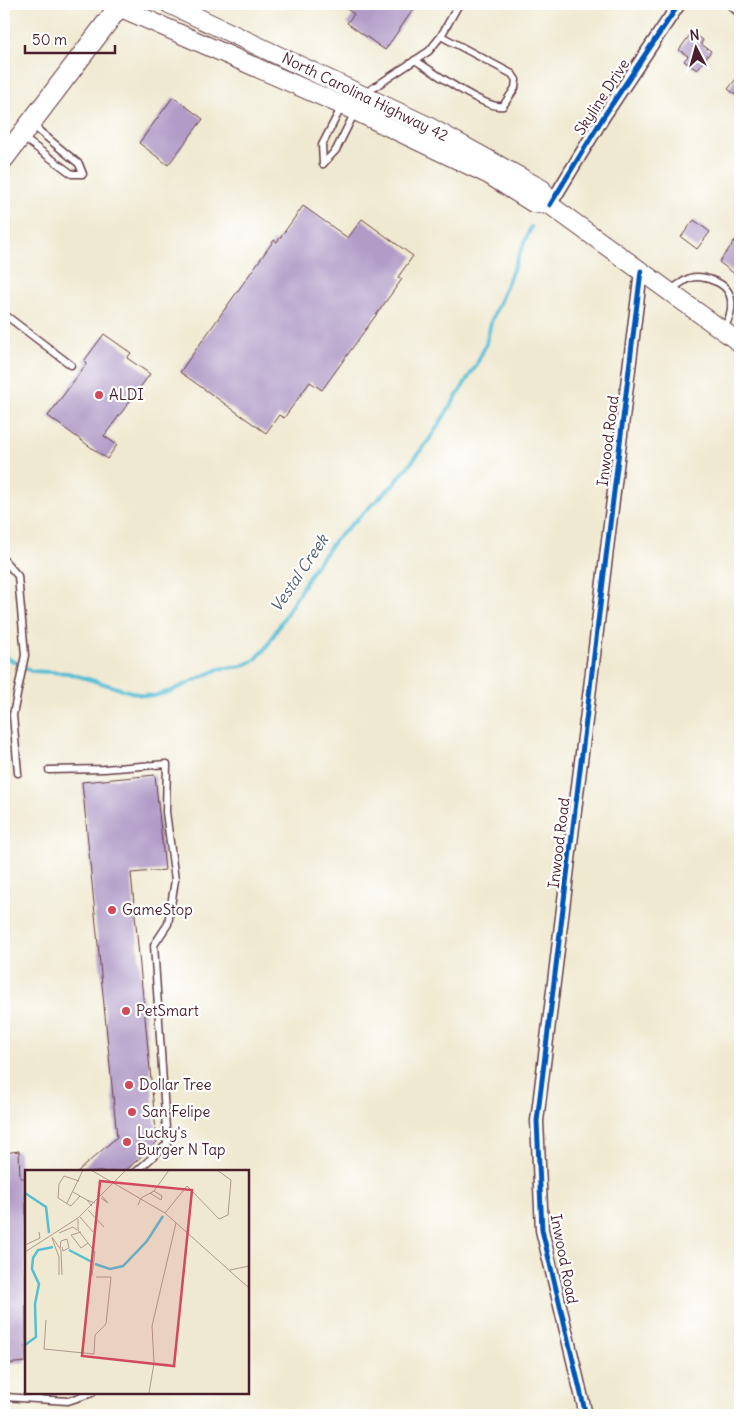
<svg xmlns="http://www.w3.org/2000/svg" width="744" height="1419" font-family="Delius,sans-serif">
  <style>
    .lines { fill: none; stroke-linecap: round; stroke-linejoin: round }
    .stream { stroke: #56bdd4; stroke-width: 4 }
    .building { fill: #b19bc7 }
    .lane-casing { stroke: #633d44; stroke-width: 9 }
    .street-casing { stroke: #633d44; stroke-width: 15 }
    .secondary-casing { stroke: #633d44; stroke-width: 20 }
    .primary-casing { stroke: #633d44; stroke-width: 22 }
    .lane { stroke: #fff; stroke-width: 6 }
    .street { stroke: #fff; stroke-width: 12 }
    .secondary { stroke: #fff; stroke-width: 18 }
    .primary { stroke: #fff; stroke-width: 20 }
    .cycleway-casing { stroke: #fff; stroke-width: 8 }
    .cycleway { stroke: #0057b8; stroke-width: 5 }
    .poi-dot { fill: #d1495b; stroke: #fff; stroke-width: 2 }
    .labels { text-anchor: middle; stroke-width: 4.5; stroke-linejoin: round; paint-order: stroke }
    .street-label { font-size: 15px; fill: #4a1f2b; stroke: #fff }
    .poi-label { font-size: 15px; fill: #4a1f2b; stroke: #fff; text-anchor: start }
    .water-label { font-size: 16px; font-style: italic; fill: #4f5e6f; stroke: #fff }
    .inset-river { fill: none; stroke: #56bdd4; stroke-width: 2.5 }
    .inset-road { fill: none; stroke: #ae988f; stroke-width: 1 }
    .view { fill: #d1495b; fill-opacity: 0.15; stroke: #d1495b; stroke-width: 2.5 }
    .inset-edge { fill: none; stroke: #4a1f2b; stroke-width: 2.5 }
  </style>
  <rect width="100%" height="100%" fill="#fff"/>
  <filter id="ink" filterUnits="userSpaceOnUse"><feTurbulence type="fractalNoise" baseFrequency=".02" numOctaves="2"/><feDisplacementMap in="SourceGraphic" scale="10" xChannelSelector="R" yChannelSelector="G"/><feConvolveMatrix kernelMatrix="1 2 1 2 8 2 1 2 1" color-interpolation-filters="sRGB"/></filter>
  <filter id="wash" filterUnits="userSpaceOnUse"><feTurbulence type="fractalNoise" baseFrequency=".0096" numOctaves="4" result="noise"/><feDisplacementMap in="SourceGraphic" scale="20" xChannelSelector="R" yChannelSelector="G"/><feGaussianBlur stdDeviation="1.12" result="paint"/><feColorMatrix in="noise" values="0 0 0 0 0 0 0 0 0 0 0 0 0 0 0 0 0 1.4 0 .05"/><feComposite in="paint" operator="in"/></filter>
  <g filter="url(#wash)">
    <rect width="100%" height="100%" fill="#f0e9d1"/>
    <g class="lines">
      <polyline class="stream" points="4,656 31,671 68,673 141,695 154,696 171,691 219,669 242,666 255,660 266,648 315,566 336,539 395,483 429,440 477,364 486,344 491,322 531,227"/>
    </g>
    <g id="blocks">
      <g class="building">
        <polygon points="339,4 417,4 385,50 347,23 354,14"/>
        <polygon points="692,32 703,40 701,44 711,51 697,70 684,61 688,56 679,50"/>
        <polygon points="740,74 740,98 728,89"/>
        <polygon points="173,97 203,119 168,165 139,143"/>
        <polygon points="303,206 348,238 362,219 413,256 398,277 402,279 322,390 310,382 284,418 279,415 266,433 180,372 274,240 277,242"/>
        <polygon points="694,220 710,232 697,249 681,237"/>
        <polygon points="740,234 740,270 736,275 719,262"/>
        <polygon points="104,334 131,353 127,358 150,374 104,436 117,445 107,459 48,416 87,363 84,361"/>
        <polygon points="155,775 165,870 131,873 157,1142 124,1172 77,1172 117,1137 82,782"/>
        <polygon points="19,1151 20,1178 26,1178 26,1362 4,1364 4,1153"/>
      </g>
    </g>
  </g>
  <g filter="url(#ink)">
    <use href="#blocks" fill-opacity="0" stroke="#633d44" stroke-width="1"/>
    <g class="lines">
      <defs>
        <g id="lane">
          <path d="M415,60C432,71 486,110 503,106L515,88L516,80L512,74L441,36"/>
          <polyline points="364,94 429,51 441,36 459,4"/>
          <polyline points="22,137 72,174 83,174 79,164 32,125"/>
          <polyline points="323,164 322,145 342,106"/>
          <polyline points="323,164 336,150 355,112"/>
          <path d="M670,290C676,287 684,280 690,278C697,276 707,278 714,281C737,289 734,312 723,330"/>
          <polyline points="4,314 71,365"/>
          <polyline points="4,560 18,576 25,655 13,715 18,773"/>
          <polyline points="49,770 104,769 167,764 166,812 175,880 168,924 154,945 167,1144 136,1172"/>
          <polyline points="4,1397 68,1401 92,1393"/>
        </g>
        <g id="street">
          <polyline points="733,4 740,10"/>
          <polyline points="550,205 604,116 679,4"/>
          <polyline points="586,1415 542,1230 537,1121 641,271"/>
        </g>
        <g id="secondary">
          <polyline points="169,4 426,125 542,189 550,205"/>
          <polyline points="119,7 355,111 489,175 533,203 550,205 740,343"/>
        </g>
        <polyline id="primary" points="4,158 121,4"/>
      </defs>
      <use href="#lane" class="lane-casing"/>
      <use href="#street" class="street-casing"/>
      <use href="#secondary" class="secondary-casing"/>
      <use href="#primary" class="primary-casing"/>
      <use href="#lane" class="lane"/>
      <use href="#street" class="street"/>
      <use href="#secondary" class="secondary"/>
      <use href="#primary" class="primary"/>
      <defs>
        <g id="cycleway">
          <polyline points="550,205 604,116 679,4"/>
          <polyline points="586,1415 542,1230 537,1121 641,271"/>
        </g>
      </defs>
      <use href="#cycleway" class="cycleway-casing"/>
      <use href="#cycleway" class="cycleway"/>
    </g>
  </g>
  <g class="poi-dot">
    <circle cx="99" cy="395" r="5"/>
    <circle cx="112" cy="910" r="5"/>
    <circle cx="126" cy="1011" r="5"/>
    <circle cx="129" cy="1085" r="5"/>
    <circle cx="132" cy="1112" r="5"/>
    <circle cx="127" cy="1142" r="5"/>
  </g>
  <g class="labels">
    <g class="street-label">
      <text transform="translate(365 97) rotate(26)" y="5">North Carolina Highway 42</text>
      <text transform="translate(602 97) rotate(-57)" y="5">Skyline Drive</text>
      <text transform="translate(608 441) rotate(-83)" y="5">Inwood Road</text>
      <text transform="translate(559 843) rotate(-83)" y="5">Inwood Road</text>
      <text transform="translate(564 1259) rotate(79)" y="5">Inwood Road</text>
    </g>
    <g class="poi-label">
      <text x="109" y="400">ALDI</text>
      <text x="122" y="915">GameStop</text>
      <text x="136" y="1016">PetSmart</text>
      <text x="139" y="1090">Dollar Tree</text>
      <text x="142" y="1117">San Felipe</text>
      <text x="137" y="1138">Lucky's<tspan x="137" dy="17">Burger N Tap</tspan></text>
    </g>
    <g class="water-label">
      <text transform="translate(299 573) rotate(-56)" y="6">Vestal Creek</text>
    </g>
  </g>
  <g transform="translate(25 1170)">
    <rect width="224" height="224" fill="#f0e9d1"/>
    <path class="inset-river" d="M0,23L21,37L24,63M44,80L67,92M70,94L85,99L98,96L122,71L138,46M0,175L11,167L10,134L14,114L7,99L8,88L13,80L28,77"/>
    <path class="inset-road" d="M66,0L140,43L224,118M54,11L39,6L34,14L33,28L46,36L55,26M48,22L62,30M125,23L136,30L137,26L129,21M76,28L83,33L77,26M42,33L58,0M113,35L116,28L129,21L144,0M67,36L62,30L70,33M63,40L79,57M140,43L162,16L194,49L203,45L206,10L192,0M55,47L68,62M53,49V60L70,82L67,106M56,62L46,65L56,78L63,73M34,63L48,57L52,60M27,67L36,80L37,105M27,68L34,87V105M0,75L15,68L14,62M35,78L36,71L42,69L44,78L38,81L37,77M0,82L53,48L101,0M205,100L224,96M21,150L19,179L69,184L70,165L81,154L86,107H71M124,223L129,193L127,156L151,53"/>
    <path class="view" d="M75,11L167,20L149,196L57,186Z"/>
    <rect width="224" height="224" class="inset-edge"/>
  </g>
  <rect width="744" height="1419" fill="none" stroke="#fff" stroke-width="20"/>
  <g transform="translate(696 48) rotate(354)" stroke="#ffffff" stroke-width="4" paint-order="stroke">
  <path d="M0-4L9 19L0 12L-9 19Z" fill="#4a1f2b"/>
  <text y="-8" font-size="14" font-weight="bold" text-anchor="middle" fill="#4a1f2b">N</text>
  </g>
  <path d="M25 45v8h90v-8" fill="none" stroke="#4a1f2b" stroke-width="2.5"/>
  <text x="32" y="45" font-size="15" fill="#4a1f2b" stroke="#ffffff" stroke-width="4" paint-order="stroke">50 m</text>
</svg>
